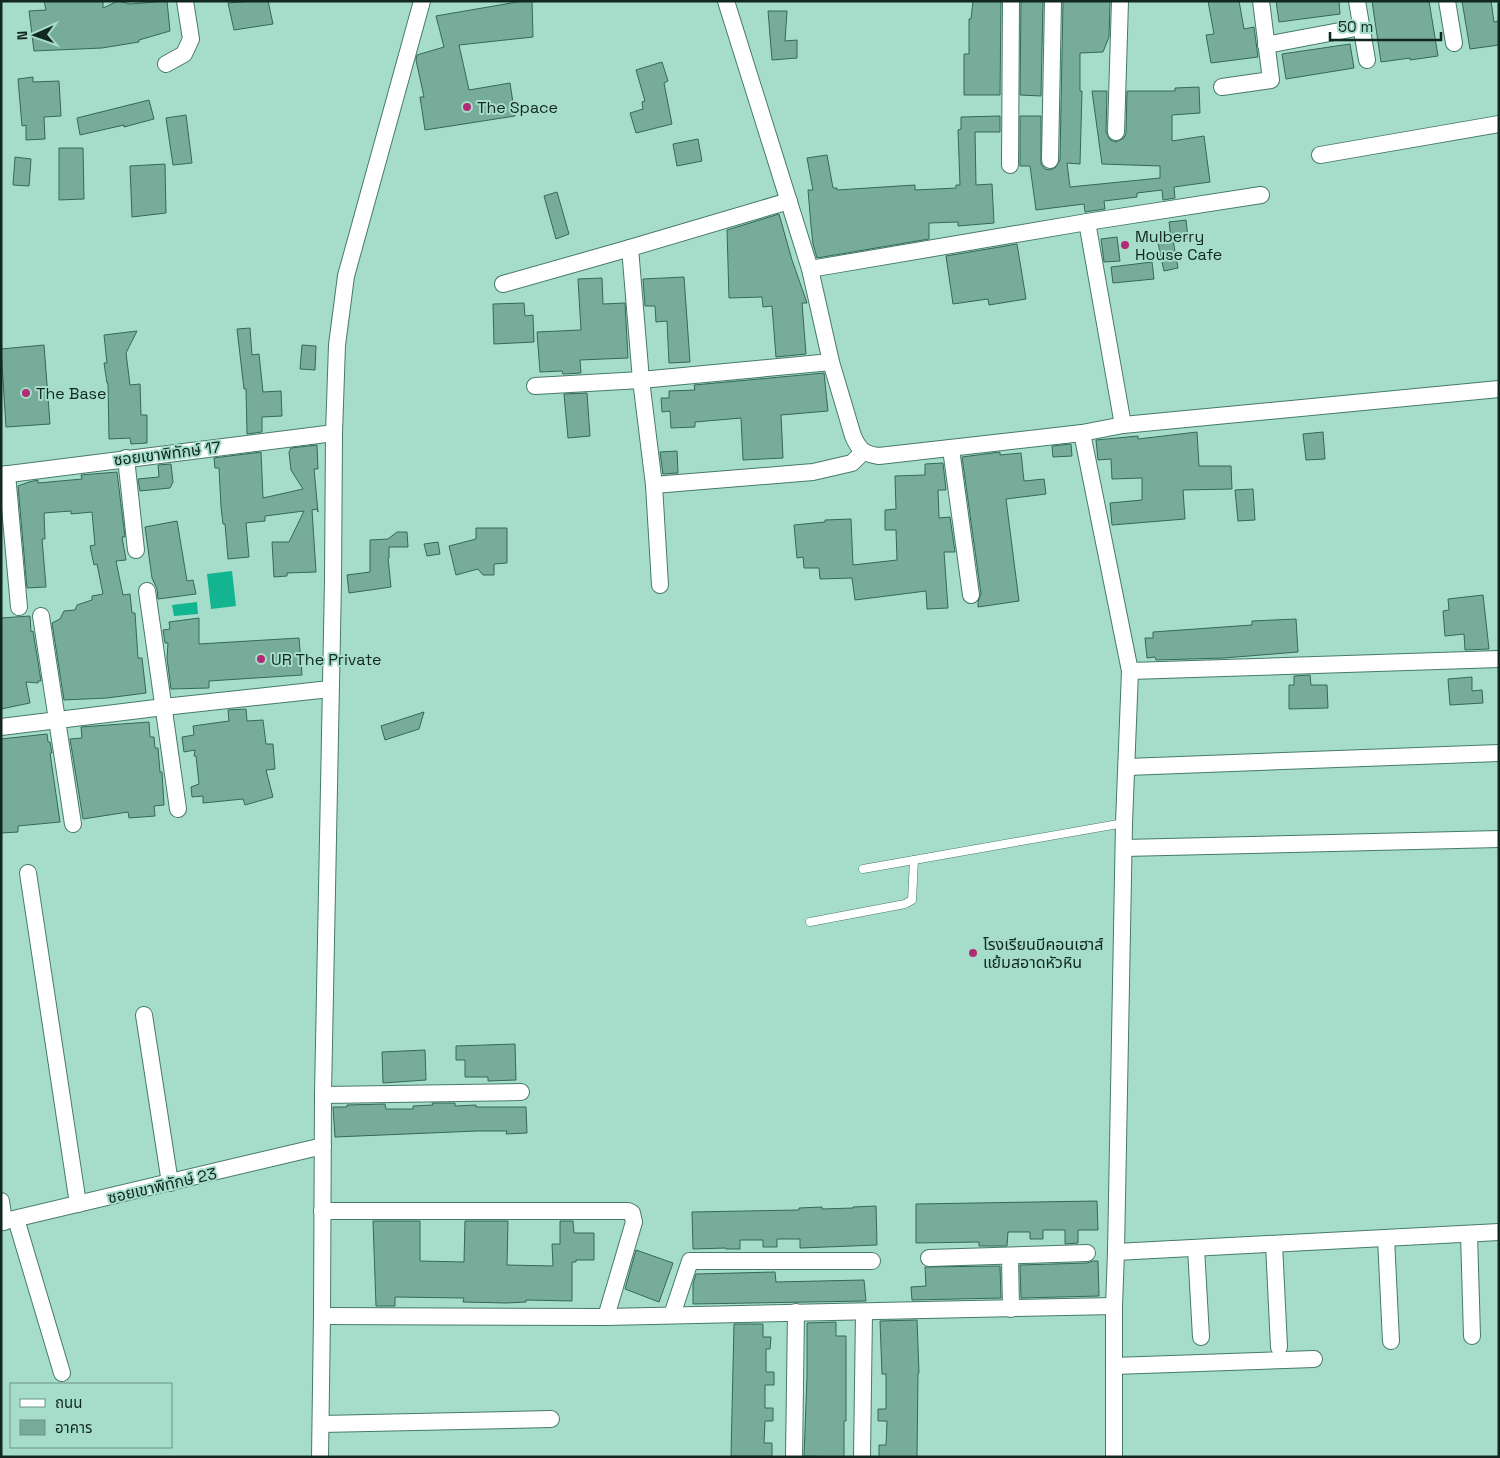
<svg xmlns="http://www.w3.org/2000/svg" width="1500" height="1458" font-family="'Space Grotesk','Noto Sans Thai',sans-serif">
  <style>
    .water { fill: #13b591 }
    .building { fill: #77ac9b; stroke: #346859 }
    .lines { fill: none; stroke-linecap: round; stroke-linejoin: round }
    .lane-casing { stroke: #467a6a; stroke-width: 9 }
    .street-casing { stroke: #467a6a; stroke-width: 18 }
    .lane { stroke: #fff; stroke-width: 8 }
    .street { stroke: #fff; stroke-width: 16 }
    .poi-dot { fill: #b02c75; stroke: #a6ddca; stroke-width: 2 }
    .labels { text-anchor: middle; stroke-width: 4; stroke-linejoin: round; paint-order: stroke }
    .poi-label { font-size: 16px; fill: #112720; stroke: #a6ddca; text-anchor: start }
    .street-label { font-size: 16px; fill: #112720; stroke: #a6ddca }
  </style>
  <rect width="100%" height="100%" fill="#a6ddca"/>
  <g class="water">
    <polygon points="232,571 236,606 211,609 207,574"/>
    <polygon points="197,602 198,614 174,616 172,605"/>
  </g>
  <g class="building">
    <polygon points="44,1 103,1 103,8 118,1 130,4 167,1 170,31 139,40 139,42 102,48 34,51 29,11 46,10"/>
    <polygon points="253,1 268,1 273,24 234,30 228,3"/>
    <polygon points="523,1 532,1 533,37 459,45 469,90 510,83 515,116 425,130 420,97 424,97 416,60 417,55 444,47 436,16"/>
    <polygon points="973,1 1001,1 1000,95 964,95 964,54 969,54 969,19 971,19"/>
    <polygon points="1021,1 1043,1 1041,96 1020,95"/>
    <polygon points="1063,1 1110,1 1109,37 1103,52 1080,53 1080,91 1082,91 1080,164 1067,163 1070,187 1160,178 1160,166 1102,164 1092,91 1107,91 1106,132 1110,140 1116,142 1124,138 1126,133 1127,91 1175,91 1175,88 1199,87 1200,113 1172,115 1172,141 1204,136 1210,182 1174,187 1175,198 1163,200 1162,190 1137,193 1137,197 1104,201 1105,209 1085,212 1084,204 1036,210 1030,166 1020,166 1020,116 1041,116 1041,164 1045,169 1050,170 1055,168 1060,160"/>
    <polygon points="1208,1 1239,1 1244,29 1254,27 1258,57 1211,63 1206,35 1214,34"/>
    <polygon points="1276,1 1339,1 1340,14 1279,22"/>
    <polygon points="1372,1 1429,1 1438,56 1410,60 1410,58 1381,62"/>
    <polygon points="1462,1 1491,1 1494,22 1499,21 1499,45 1470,49"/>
    <polygon points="768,11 787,11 785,41 797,40 797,58 772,60"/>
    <polygon points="1350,44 1354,68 1286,79 1282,54"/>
    <polygon points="662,62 668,81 664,83 672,124 636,133 630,113 643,109 642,102 645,101 636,70"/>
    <polygon points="33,77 33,82 59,81 61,116 44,117 45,139 26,140 26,125 22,126 18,79"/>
    <polygon points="149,100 154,119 124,127 124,125 80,135 77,118"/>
    <polygon points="186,115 192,163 173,165 166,118"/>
    <polygon points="1000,116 1000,132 975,132 976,185 992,184 994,223 958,226 958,222 929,223 929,239 817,258 813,244 811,226 808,190 813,190 807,158 827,155 833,188 837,188 837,190 915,185 915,190 956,188 956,185 960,185 958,130 961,129 961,117"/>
    <polygon points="698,139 702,161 677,166 673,144"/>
    <polygon points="59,148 83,148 84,199 59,200"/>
    <polygon points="15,157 31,159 29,186 13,185"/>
    <polygon points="165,164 166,213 132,217 130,166"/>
    <polygon points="557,192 569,234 556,239 544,196"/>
    <polygon points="779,214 792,260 807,303 802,303 806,354 776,357 772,306 763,307 762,297 729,298 727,230"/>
    <polygon points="1186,220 1188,238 1171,239 1169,222"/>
    <polygon points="1117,237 1120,261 1104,262 1101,239"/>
    <polygon points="1173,240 1178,268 1164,271 1158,243"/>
    <polygon points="1017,244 1026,299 989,305 988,299 953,304 946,256"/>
    <polygon points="1152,262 1154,279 1113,283 1111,267"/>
    <polygon points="684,277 690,362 669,363 667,321 656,322 655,306 645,306 643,279"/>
    <polygon points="602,278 603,304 625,303 628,358 580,360 581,373 563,374 562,371 540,372 537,332 581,330 578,279"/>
    <polygon points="524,303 525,316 533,315 534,342 494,344 493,304"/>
    <polygon points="250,328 252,355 259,354 263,392 281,391 282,416 262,417 262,432 247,434 246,389 244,389 237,329"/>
    <polygon points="137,331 126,353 130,385 140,384 141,415 147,415 147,443 131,444 130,438 109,439 108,383 107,383 104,363 107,363 104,335"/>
    <polygon points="44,345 50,424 6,427 1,349"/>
    <polygon points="302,345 316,346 315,370 300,369"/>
    <polygon points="824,373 828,411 781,415 783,458 743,460 741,418 695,422 695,427 671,428 670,411 662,412 661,398 669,398 669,391 695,390 694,385"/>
    <polygon points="587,393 590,436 568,438 564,394"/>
    <polygon points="1197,432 1199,466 1231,466 1232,489 1183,490 1185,519 1112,525 1110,503 1142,500 1142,478 1112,479 1111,459 1098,460 1096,440 1138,436 1138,439"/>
    <polygon points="1323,432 1325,459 1306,460 1303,434"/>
    <polygon points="1071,444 1072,456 1053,457 1052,446"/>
    <polygon points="317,445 318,469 314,469 318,512 317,509 312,510 316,572 287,573 287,576 274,577 272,542 289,542 304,511 265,516 265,521 246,523 249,557 228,559 225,524 223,524 221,507 219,468 215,468 214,458 261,452 263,498 303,489 291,470 289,452 291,448"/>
    <polygon points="677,451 678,473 663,474 660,452"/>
    <polygon points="1000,452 1000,455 1021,453 1024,481 1044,479 1046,494 1006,499 1019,601 978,607 978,602 981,594 962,457"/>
    <polygon points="943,463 946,490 938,490 939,518 950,517 955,552 944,552 948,608 927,609 926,591 855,600 852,578 820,579 819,568 804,568 803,557 797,558 794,525 825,522 825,520 851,519 853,565 897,560 896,530 885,530 885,510 896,509 895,476 925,475 925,464"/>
    <polygon points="171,464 173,482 170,488 140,491 138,479 159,477 158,465"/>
    <polygon points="117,472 125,537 122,537 126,560 116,561 123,595 130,594 132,613 135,613 138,658 142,658 146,693 107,698 64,700 52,623 60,619 64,611 75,610 77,605 92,600 92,596 103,594 97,564 94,565 90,546 95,545 92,512 71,514 71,511 44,513 45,539 42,539 46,587 27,588 18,486 29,482 38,480 38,483 82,479 81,475"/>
    <polygon points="1253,489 1255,520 1238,521 1235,490"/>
    <polygon points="177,521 187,581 193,580 196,594 158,599 157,589 152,578 145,527"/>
    <polygon points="476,528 507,528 507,563 494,564 494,575 483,575 478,569 456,575 449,546 476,539"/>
    <polygon points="397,532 407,532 408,547 389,547 389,558 388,558 391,587 349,593 347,575 370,572 370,540 388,539"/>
    <polygon points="438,542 440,554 427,556 424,544"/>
    <polygon points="1483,595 1489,649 1465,650 1464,634 1445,636 1443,611 1449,610 1448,599"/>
    <polygon points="30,616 31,632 33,631 41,681 38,681 38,683 26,682 30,703 1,709 1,618"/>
    <polygon points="199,618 199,644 299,638 302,675 209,681 209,688 171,689 167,658 168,643 165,643 163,630 170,629 169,622"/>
    <polygon points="1296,619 1298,652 1224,658 1156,660 1155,657 1147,658 1145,638 1153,638 1153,632 1252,625 1252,621"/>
    <polygon points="1310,675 1311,685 1327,685 1328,708 1289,709 1289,685 1294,685 1294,676"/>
    <polygon points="1472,677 1472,691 1482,690 1483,703 1450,705 1448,679"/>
    <polygon points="246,709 247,721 263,720 266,744 273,744 275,769 266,770 273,797 245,805 243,799 203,803 203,796 192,797 191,787 199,784 196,756 194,756 195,750 184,752 182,737 194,735 193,726 229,721 228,710"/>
    <polygon points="424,712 419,729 385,740 381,726"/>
    <polygon points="149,722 150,737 154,737 155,748 158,748 160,772 162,772 164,805 154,806 155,816 129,818 128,812 83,819 70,739 82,738 81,727"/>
    <polygon points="47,734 48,742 50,742 52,753 50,753 60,822 18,826 18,832 1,833 1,739"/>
    <polygon points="515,1044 516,1080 488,1081 488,1077 465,1077 465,1060 456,1060 456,1046"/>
    <polygon points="425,1050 426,1080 383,1083 382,1052"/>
    <polygon points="432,1103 455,1103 455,1106 476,1105 476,1107 526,1107 527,1133 506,1134 507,1131 477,1131 335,1137 333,1107 347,1107 347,1105 385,1104 386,1109 413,1109 413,1106 433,1105"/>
    <polygon points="1097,1201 1098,1230 1078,1230 1078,1243 1065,1244 1065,1230 1043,1230 1043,1239 1030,1239 1030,1232 1008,1232 1007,1246 979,1246 979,1242 916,1243 916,1204"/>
    <polygon points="876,1206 877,1245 800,1248 800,1239 777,1239 777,1247 763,1247 763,1240 740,1240 740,1249 726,1249 726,1248 693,1249 692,1212 799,1210 799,1208 822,1207 822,1209 853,1208 853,1207"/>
    <polygon points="373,1221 420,1221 420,1261 464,1262 465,1221 508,1221 507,1265 553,1266 552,1244 560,1244 560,1221 573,1221 574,1233 594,1233 594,1260 576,1260 576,1262 572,1262 572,1301 526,1300 526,1302 507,1303 463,1302 464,1298 395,1297 395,1306 376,1306"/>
    <polygon points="636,1250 673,1263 659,1302 625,1289"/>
    <polygon points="1093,1261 1098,1261 1099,1296 1021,1298 1020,1265 1087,1263"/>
    <polygon points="1000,1266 1001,1298 912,1300 911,1287 926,1286 925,1267"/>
    <polygon points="775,1272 776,1282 864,1280 866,1301 693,1304 693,1284 696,1274"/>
    <polygon points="917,1320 919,1373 918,1373 917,1457 879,1457 879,1445 886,1445 887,1421 878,1421 878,1409 886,1409 886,1374 882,1374 880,1321"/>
    <polygon points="836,1322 836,1336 846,1336 846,1421 844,1421 844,1457 804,1456 807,1377 807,1323"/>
    <polygon points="734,1324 763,1324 763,1337 771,1337 770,1349 766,1349 766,1372 774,1372 774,1385 765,1385 765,1408 773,1408 773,1421 765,1421 764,1443 772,1443 772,1456 731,1456"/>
  </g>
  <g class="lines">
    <defs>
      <g id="lane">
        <polyline points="863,869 1124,823"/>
        <polyline points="810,922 905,904 912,900 914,860"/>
      </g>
      <g id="street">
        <path d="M726,1L810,269L831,362L853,436C859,450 864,454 879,456L1082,433L1123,425L1499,389"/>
        <polyline points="1357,1 1367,60"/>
        <polyline points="1447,1 1454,43"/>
        <polyline points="1266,45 1361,27"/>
        <polyline points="166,64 184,54 191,39 185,1"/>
        <polyline points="1222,87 1271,80 1261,1"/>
        <polyline points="1116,132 1120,1"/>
        <polyline points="1320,155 1499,124"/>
        <polyline points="1050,160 1053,1"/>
        <polyline points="1010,165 1011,1"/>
        <polyline points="789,201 630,248 641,380 831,362"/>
        <polyline points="1087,222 1123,425"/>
        <polyline points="810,269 1087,222 1261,195"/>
        <polyline points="503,284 630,248"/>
        <polyline points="535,386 641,380 654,485 660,585"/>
        <polyline points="1082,433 1130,671 1124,823 1116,1252 1114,1306 1114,1457"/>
        <polyline points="951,449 971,595"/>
        <polyline points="126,458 136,550"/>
        <polyline points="7,474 19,607"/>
        <polyline points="1,475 334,433"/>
        <polyline points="654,485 813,472 852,463 863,452"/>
        <polyline points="147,591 178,809"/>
        <polyline points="41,616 73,824"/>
        <polyline points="1130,671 1499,659"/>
        <polyline points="1,727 164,707 330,689"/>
        <polyline points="1127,767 1499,753"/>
        <polyline points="1124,848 1499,839"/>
        <polyline points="28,873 78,1204"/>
        <polyline points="144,1015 170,1183"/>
        <polyline points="323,1095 521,1092"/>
        <polyline points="1,1201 4,1222"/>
        <polyline points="322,1211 628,1211 632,1213 634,1222 606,1317"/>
        <polyline points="16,1219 62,1373"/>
        <polyline points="1,1222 323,1146"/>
        <polyline points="1469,1234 1472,1336"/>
        <polyline points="1386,1238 1391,1341"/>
        <polyline points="1274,1244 1279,1347"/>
        <polyline points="1196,1248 1201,1337"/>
        <polyline points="1116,1252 1499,1232"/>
        <polyline points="1010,1256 1011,1309"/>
        <polyline points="929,1258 1087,1253"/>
        <polyline points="672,1315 690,1261 872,1261"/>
        <polyline points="322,1316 606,1317 1114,1306"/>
        <polyline points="1114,1366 1314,1359"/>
        <polyline points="321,1424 551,1419"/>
        <polyline points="320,1457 322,1316 323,1095 333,581 334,433 337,345 346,276 422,1"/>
        <polyline points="794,1457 796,1312"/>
        <polyline points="862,1457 864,1312"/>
      </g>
    </defs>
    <use href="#lane" class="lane-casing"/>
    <use href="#street" class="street-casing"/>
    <use href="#lane" class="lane"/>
    <use href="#street" class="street"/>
  </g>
  <g class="poi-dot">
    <circle cx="467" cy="107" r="5"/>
    <circle cx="1125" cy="245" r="5"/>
    <circle cx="26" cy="393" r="5"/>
    <circle cx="261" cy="659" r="5"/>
    <circle cx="973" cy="953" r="5"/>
  </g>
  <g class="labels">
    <g class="poi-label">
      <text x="477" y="113">The Space</text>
      <text x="1135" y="242">Mulberry<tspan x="1135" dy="18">House Cafe</tspan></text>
      <text x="36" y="399">The Base</text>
      <text x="271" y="665">UR The Private</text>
      <text x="983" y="950">โรงเรียนบีคอนเฮาส์<tspan x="983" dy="18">แย้มสอาดหัวหิน</tspan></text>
    </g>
    <g class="street-label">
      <text transform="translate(167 453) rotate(-7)" y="6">ซอยเขาพิทักษ์ 17</text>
      <text transform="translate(162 1185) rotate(-13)" y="6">ซอยเขาพิทักษ์ 23</text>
    </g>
  </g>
  <rect width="1500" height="1458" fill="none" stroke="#112720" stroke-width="5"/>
  <rect x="10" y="1383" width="162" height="65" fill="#a6ddca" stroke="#6a9486"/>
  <rect x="20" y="1399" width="25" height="8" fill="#ffffff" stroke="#6a9486"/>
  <text x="55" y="1408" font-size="15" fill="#112720">ถนน</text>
  <rect x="20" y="1420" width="25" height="15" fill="#77ac9b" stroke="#6a9486"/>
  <text x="55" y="1433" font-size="15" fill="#112720">อาคาร</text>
  <g transform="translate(35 35) rotate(268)" stroke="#a6ddca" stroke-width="4" paint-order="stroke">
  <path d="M0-4L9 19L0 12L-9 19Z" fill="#112720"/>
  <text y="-8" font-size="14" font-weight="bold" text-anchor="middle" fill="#112720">N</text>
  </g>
  <path d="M1330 32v8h111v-8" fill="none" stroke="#112720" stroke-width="2.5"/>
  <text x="1338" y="32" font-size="15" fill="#112720" stroke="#a6ddca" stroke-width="4" paint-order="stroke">50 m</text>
</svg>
